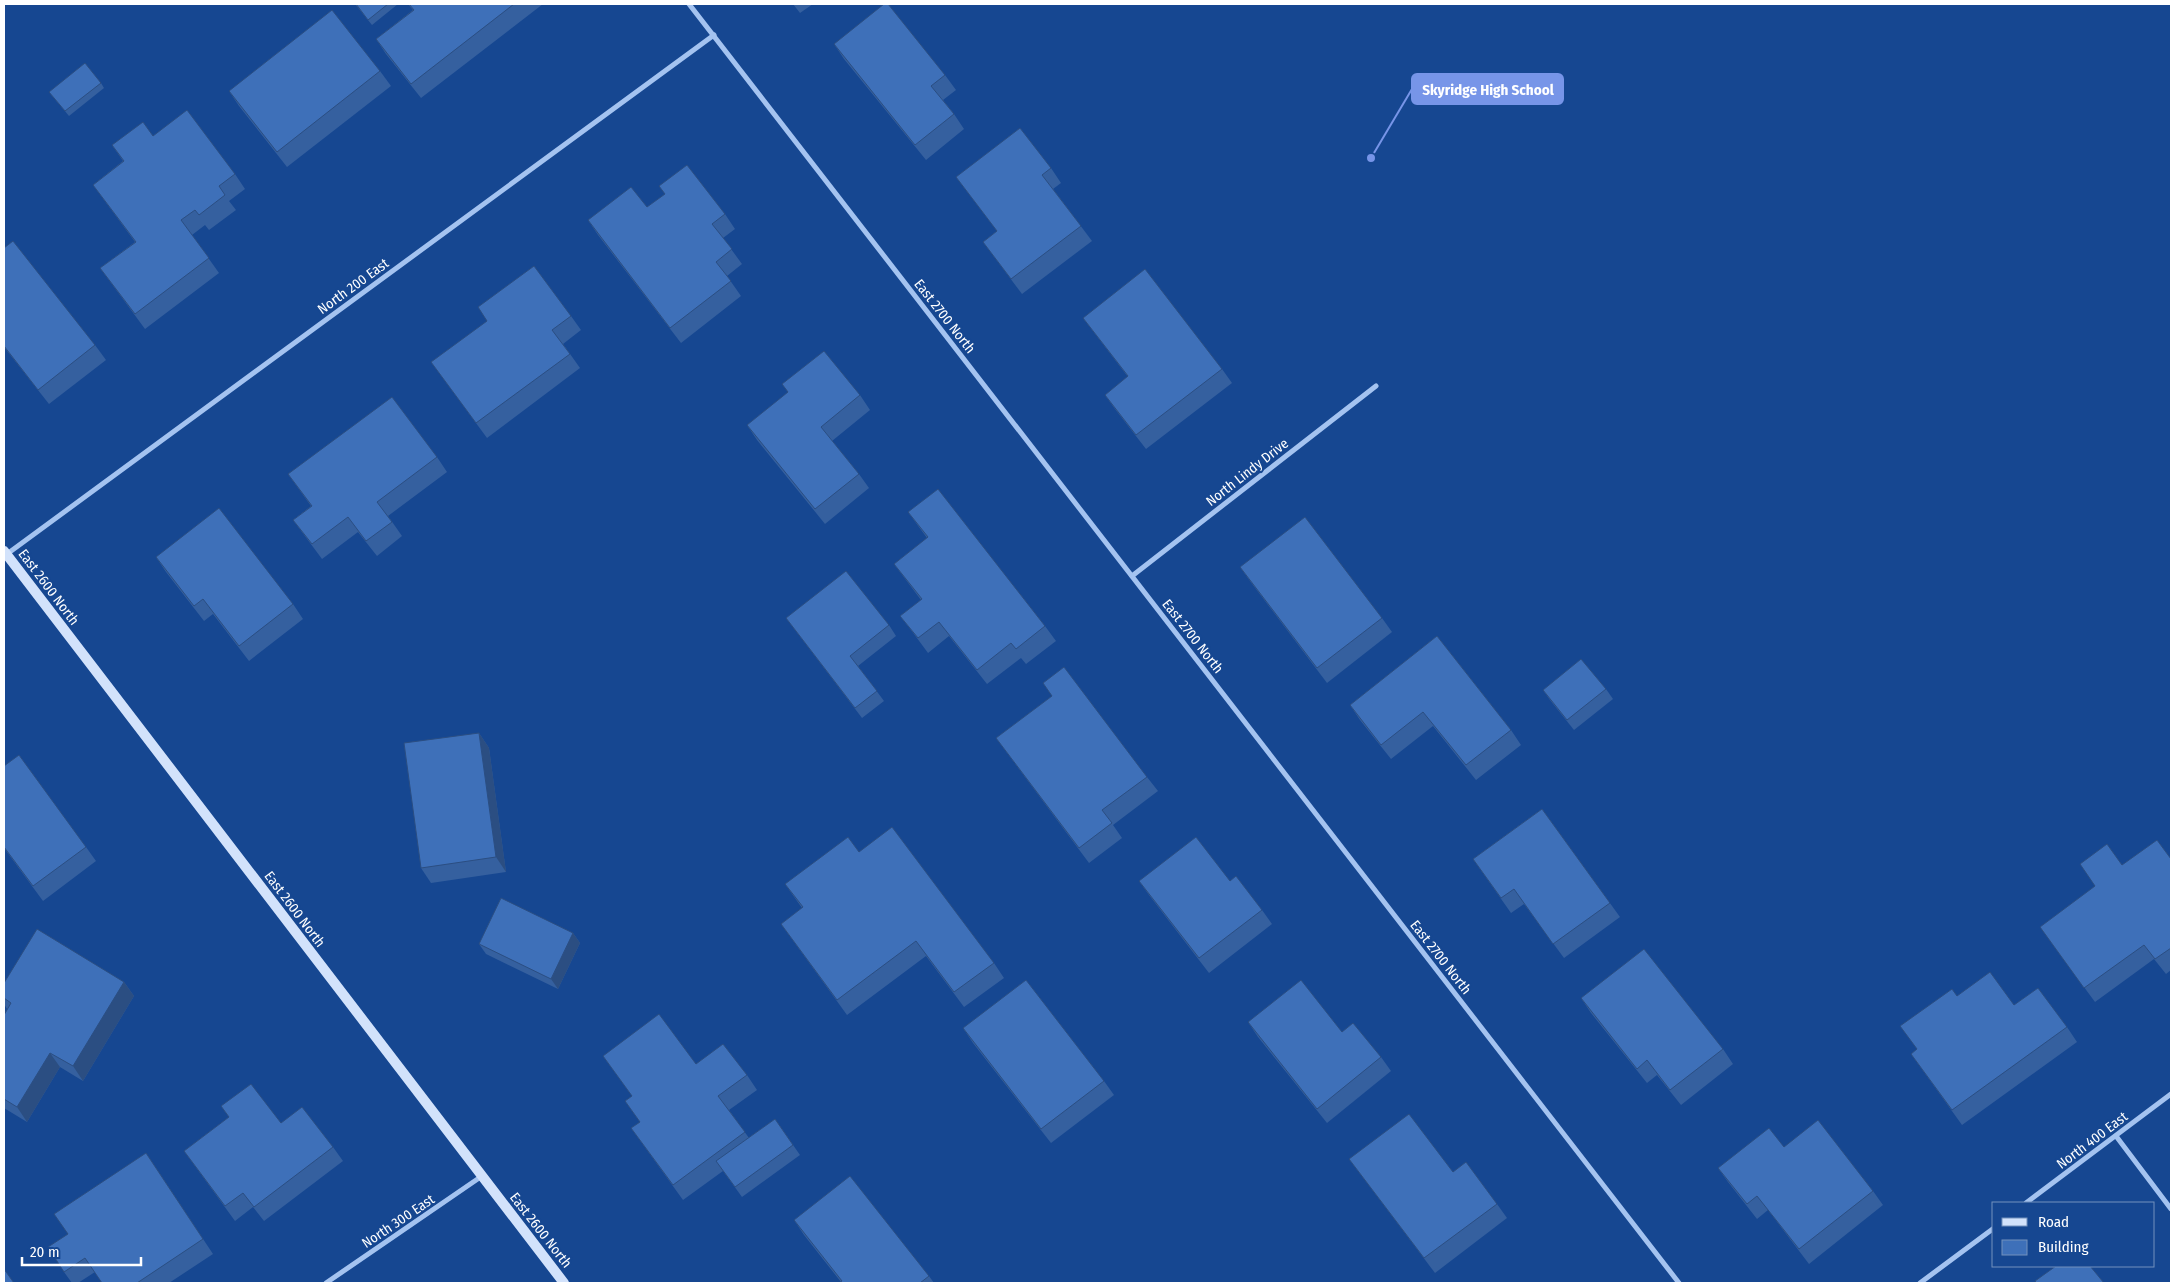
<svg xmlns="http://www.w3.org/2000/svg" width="2175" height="1287" font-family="'Fira Sans Condensed',sans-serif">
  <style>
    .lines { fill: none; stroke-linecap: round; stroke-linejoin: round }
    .street { stroke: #a4c3f0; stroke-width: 5 }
    .secondary { stroke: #d2e2fb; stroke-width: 10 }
    .wall { fill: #35609f }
    .shaded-wall { fill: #2b4e82 }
    .building { fill: #3e70b9; stroke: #2b4e82 }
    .labels { text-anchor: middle; stroke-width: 4; stroke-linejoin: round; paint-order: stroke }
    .street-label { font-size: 14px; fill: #fff; stroke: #164791 }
    .leader { fill: none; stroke: #7795e8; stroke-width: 2 }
    .callout-dot { fill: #7795e8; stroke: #164791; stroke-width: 2 }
    .callout { fill: #7795e8; stroke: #7795e8; stroke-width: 2 }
    .callout-label { font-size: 15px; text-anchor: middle; font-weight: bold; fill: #fff }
  </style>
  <rect width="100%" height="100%" fill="#164791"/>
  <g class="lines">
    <g class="street">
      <polyline points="689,4 1679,1283"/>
      <polyline points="7,554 714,35"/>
      <polyline points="1132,576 1376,386"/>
      <polyline points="2116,1136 2171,1209"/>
      <polyline points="2026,1203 2171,1094"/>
      <polyline points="326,1283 482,1176"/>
      <polyline points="1920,1283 1994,1228"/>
    </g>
    <polyline class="secondary" points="4,551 564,1283"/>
  </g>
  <g class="wall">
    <polygon points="355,4 398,4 372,25"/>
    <polygon points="408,4 543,4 421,98 386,54 376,39 413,10"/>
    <polygon points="793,4 813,4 800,13"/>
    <polygon points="834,44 945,75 956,90 943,100 954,114 964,129 926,160 844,59"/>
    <polygon points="380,71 391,86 287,167 239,106 229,91"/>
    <polygon points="101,83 104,88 69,116 49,92"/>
    <polygon points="153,136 235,174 245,189 229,201 236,210 209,230 205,225 192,235 219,273 145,329 100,268 135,242 93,185 123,161 112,145"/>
    <polygon points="1051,168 1061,183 1053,189 1092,241 1022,294 983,242 997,231 956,177"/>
    <polygon points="647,207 725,214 735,229 723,238 742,264 727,276 741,296 681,343 598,235 588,220"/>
    <polygon points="4,248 95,345 106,360 49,404 4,347"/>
    <polygon points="571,316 581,330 563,344 580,368 487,438 431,362"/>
    <polygon points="1083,318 1222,369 1232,383 1146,449 1115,409 1105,395 1128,377"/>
    <polygon points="860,395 870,410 832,441 859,474 869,488 825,524 757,440 747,425"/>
    <polygon points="437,457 447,472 388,516 402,536 377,556 358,532 322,559 293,520 311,506 288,474"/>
    <polygon points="908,512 1045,626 1056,641 1026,664 1021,658 987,684 949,636 928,653 911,630 900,616 921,600 894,564 927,538"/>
    <polygon points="156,557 293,604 303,619 249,661 213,614 204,621 166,572"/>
    <polygon points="1240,567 1382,618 1392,632 1327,683 1250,581"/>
    <polygon points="786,618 889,625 896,636 858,666 884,701 862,718"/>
    <polygon points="1437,636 1511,730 1521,745 1476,780 1433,726 1391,759 1360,720 1350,705"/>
    <polygon points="1043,683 1147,777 1158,791 1113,825 1122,838 1089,863 996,738 1052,696"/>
    <polygon points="1606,689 1613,699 1574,730 1550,700 1543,690"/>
    <polygon points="479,733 489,748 506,872 431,883 421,868"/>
    <polygon points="4,766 86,847 96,861 43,901 4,848 4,849"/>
    <polygon points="1542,809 1620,917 1564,958 1524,904 1511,913 1473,859"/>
    <polygon points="859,852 994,963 1004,978 964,1007 926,956 847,1015 781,924 802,908 785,884"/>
    <polygon points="2171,859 2171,970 2166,974 2154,959 2095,1002 2050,941 2095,886 2122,865"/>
    <polygon points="1139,881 1230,881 1262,910 1272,924 1209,973 1149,895"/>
    <polygon points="573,933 580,943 558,989 486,954 479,944"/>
    <polygon points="124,982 134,996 83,1081 60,1067 27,1122 4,1108 4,1015 7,1009 4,1004 4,983"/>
    <polygon points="1957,996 2014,1005 2067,1027 2077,1042 1962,1125 1911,1054 1917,1049"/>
    <polygon points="1581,998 1723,1049 1733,1064 1681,1105 1657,1075 1647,1083 1591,1013"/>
    <polygon points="1248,1022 1342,1032 1381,1057 1391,1071 1327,1123 1258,1037"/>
    <polygon points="963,1028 1104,1081 1114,1095 1051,1143 973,1043"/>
    <polygon points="603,1056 696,1064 747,1075 757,1090 729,1110 749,1138 775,1119 800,1155 742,1197 723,1171 683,1200 631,1128 640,1122 625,1101 632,1096"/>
    <polygon points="221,1106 281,1123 333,1147 343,1161 264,1221 253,1207 235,1221 184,1151 229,1117"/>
    <polygon points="1784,1147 1873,1191 1883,1205 1809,1264 1768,1210 1757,1219 1728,1182 1718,1168"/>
    <polygon points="146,1153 213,1254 169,1283 102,1283 95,1272 78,1283 72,1283 64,1272 68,1234"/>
    <polygon points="1349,1159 1497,1204 1507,1218 1435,1273"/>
    <polygon points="794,1220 929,1276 934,1283 839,1283 841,1282 804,1235"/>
  </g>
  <g class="shaded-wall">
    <polygon points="479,733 489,748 506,872 496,857"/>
    <polygon points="573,933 580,943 558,989 551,979"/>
    <polygon points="124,982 134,996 83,1081 73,1066"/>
    <polygon points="50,1053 60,1067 27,1122 17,1107"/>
  </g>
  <g class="building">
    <polygon points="356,4 388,4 368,20"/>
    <polygon points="409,4 514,4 411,84 376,39 414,10"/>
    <polygon points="884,4 888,4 945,75 931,86 954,114 915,145 834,44"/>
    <polygon points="332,10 380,71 277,152 229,91"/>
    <polygon points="85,63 101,83 65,111 49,92"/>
    <polygon points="187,110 235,174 219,186 225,195 199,215 195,210 181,220 209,258 135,314 100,268 136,242 93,185 124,161 112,145 143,122 153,136"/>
    <polygon points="1020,128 1051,168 1042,175 1081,226 1011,279 983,242 997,231 956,177"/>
    <polygon points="687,165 725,214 712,224 732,249 716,262 731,281 670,328 588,220 631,187 647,207 665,194 659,186"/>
    <polygon points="13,241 95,345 38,390 4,346 4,248"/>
    <polygon points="534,266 571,316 552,330 570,354 476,423 431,362 487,321 478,307"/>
    <polygon points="1145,269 1222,369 1136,435 1105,395 1128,376 1083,318"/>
    <polygon points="824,351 860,395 821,427 859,474 815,509 747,425 788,392 782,384"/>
    <polygon points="392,397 437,457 377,502 392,522 366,541 348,517 312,544 293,520 312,506 288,474"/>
    <polygon points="938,489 1045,626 1016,649 1011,643 977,670 939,622 918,638 900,616 922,599 894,564 928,537 908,512"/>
    <polygon points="219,508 293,604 239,646 203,599 194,606 156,557"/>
    <polygon points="1305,517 1382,618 1317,668 1240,567"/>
    <polygon points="846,571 889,625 850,656 877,691 855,708 786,618"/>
    <polygon points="1437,636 1511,730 1466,765 1423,712 1381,745 1350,705"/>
    <polygon points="1581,659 1606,689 1567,720 1543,690"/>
    <polygon points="1064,667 1147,777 1102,810 1112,823 1079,848 996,738 1052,696 1043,683"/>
    <polygon points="479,733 496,857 421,868 404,743"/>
    <polygon points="19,755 86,847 33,886 4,847 4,766"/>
    <polygon points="1542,809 1610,903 1553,944 1514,889 1501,898 1473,859"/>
    <polygon points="892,827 994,963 954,992 916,941 837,1000 781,924 803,907 785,884 848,837 859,852"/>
    <polygon points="1196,837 1230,881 1236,876 1262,910 1199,958 1139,881"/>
    <polygon points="2157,840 2171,859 2171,948 2155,959 2144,945 2084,988 2040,927 2095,886 2080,864 2107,844 2122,865"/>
    <polygon points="501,898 573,933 551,979 479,944"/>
    <polygon points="37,929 124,982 73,1066 50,1053 17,1107 4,1099 4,1015 11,1003 4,998 4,983"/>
    <polygon points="1644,949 1723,1049 1670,1090 1647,1060 1637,1069 1581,998"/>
    <polygon points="1990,972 2014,1005 2038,988 2067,1027 1952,1110 1911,1054 1917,1049 1900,1026 1952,989 1957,996"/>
    <polygon points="1026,980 1104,1081 1041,1129 963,1028"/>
    <polygon points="1301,980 1342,1032 1353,1023 1381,1057 1317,1109 1248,1022"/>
    <polygon points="659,1014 696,1064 723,1044 747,1075 718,1096 745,1132 673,1185 631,1128 640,1122 625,1101 632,1096 603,1056"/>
    <polygon points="251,1084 281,1123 302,1107 333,1147 254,1207 243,1193 225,1206 184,1151 229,1117 221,1106"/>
    <polygon points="1409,1114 1453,1172 1466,1162 1497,1204 1424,1258 1349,1159"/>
    <polygon points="775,1119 793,1145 735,1187 716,1161"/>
    <polygon points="1818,1120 1873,1191 1799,1249 1757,1196 1747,1204 1718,1168 1769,1128 1784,1147"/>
    <polygon points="146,1153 203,1239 137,1283 102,1283 85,1258 64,1272 48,1247 68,1234 54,1214"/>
    <polygon points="850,1176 929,1276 920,1283 839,1283 842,1281 794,1220"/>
    <polygon points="2056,1266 2090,1266 2104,1283 2037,1283 2035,1281"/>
    <polygon points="4,1269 14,1283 4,1283"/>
  </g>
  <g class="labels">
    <g class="street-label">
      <text transform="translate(353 286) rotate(-36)" y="5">North 200 East</text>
      <text transform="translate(945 316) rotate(52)" y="5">East 2700 North</text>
      <text transform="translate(1247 472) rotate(-38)" y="5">North Lindy Drive</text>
      <text transform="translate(49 587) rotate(53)" y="5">East 2600 North</text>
      <text transform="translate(1193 636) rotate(52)" y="5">East 2700 North</text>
      <text transform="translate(295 909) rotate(53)" y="5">East 2600 North</text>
      <text transform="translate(1441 957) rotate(52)" y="5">East 2700 North</text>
      <text transform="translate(2092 1140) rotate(-37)" y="5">North 400 East</text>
      <text transform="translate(398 1221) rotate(-34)" y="5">North 300 East</text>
      <text transform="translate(541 1230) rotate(52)" y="5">East 2600 North</text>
    </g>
  </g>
  <path class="leader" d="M1371 158L1412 89"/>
  <circle class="callout-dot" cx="1371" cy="158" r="5"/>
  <rect class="callout" x="1412" y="74" width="151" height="30" rx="5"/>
  <g class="callout-label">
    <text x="1488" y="95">Skyridge High School</text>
  </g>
  <rect width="2175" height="1287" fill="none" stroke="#ffffff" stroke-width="10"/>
  <rect x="1992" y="1202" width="162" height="65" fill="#164791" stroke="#7391bd"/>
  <rect x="2002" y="1218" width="25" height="8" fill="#d2e2fb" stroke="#7391bd"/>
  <text x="2038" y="1227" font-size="15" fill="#ffffff">Road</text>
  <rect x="2002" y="1240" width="25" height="15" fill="#3e70b9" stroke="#7391bd"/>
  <text x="2038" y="1252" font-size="15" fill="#ffffff">Building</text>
  <path d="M22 1257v8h119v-8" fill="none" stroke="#ffffff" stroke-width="2.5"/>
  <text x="30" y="1257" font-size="15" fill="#ffffff" stroke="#164791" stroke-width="4" paint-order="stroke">20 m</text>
</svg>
